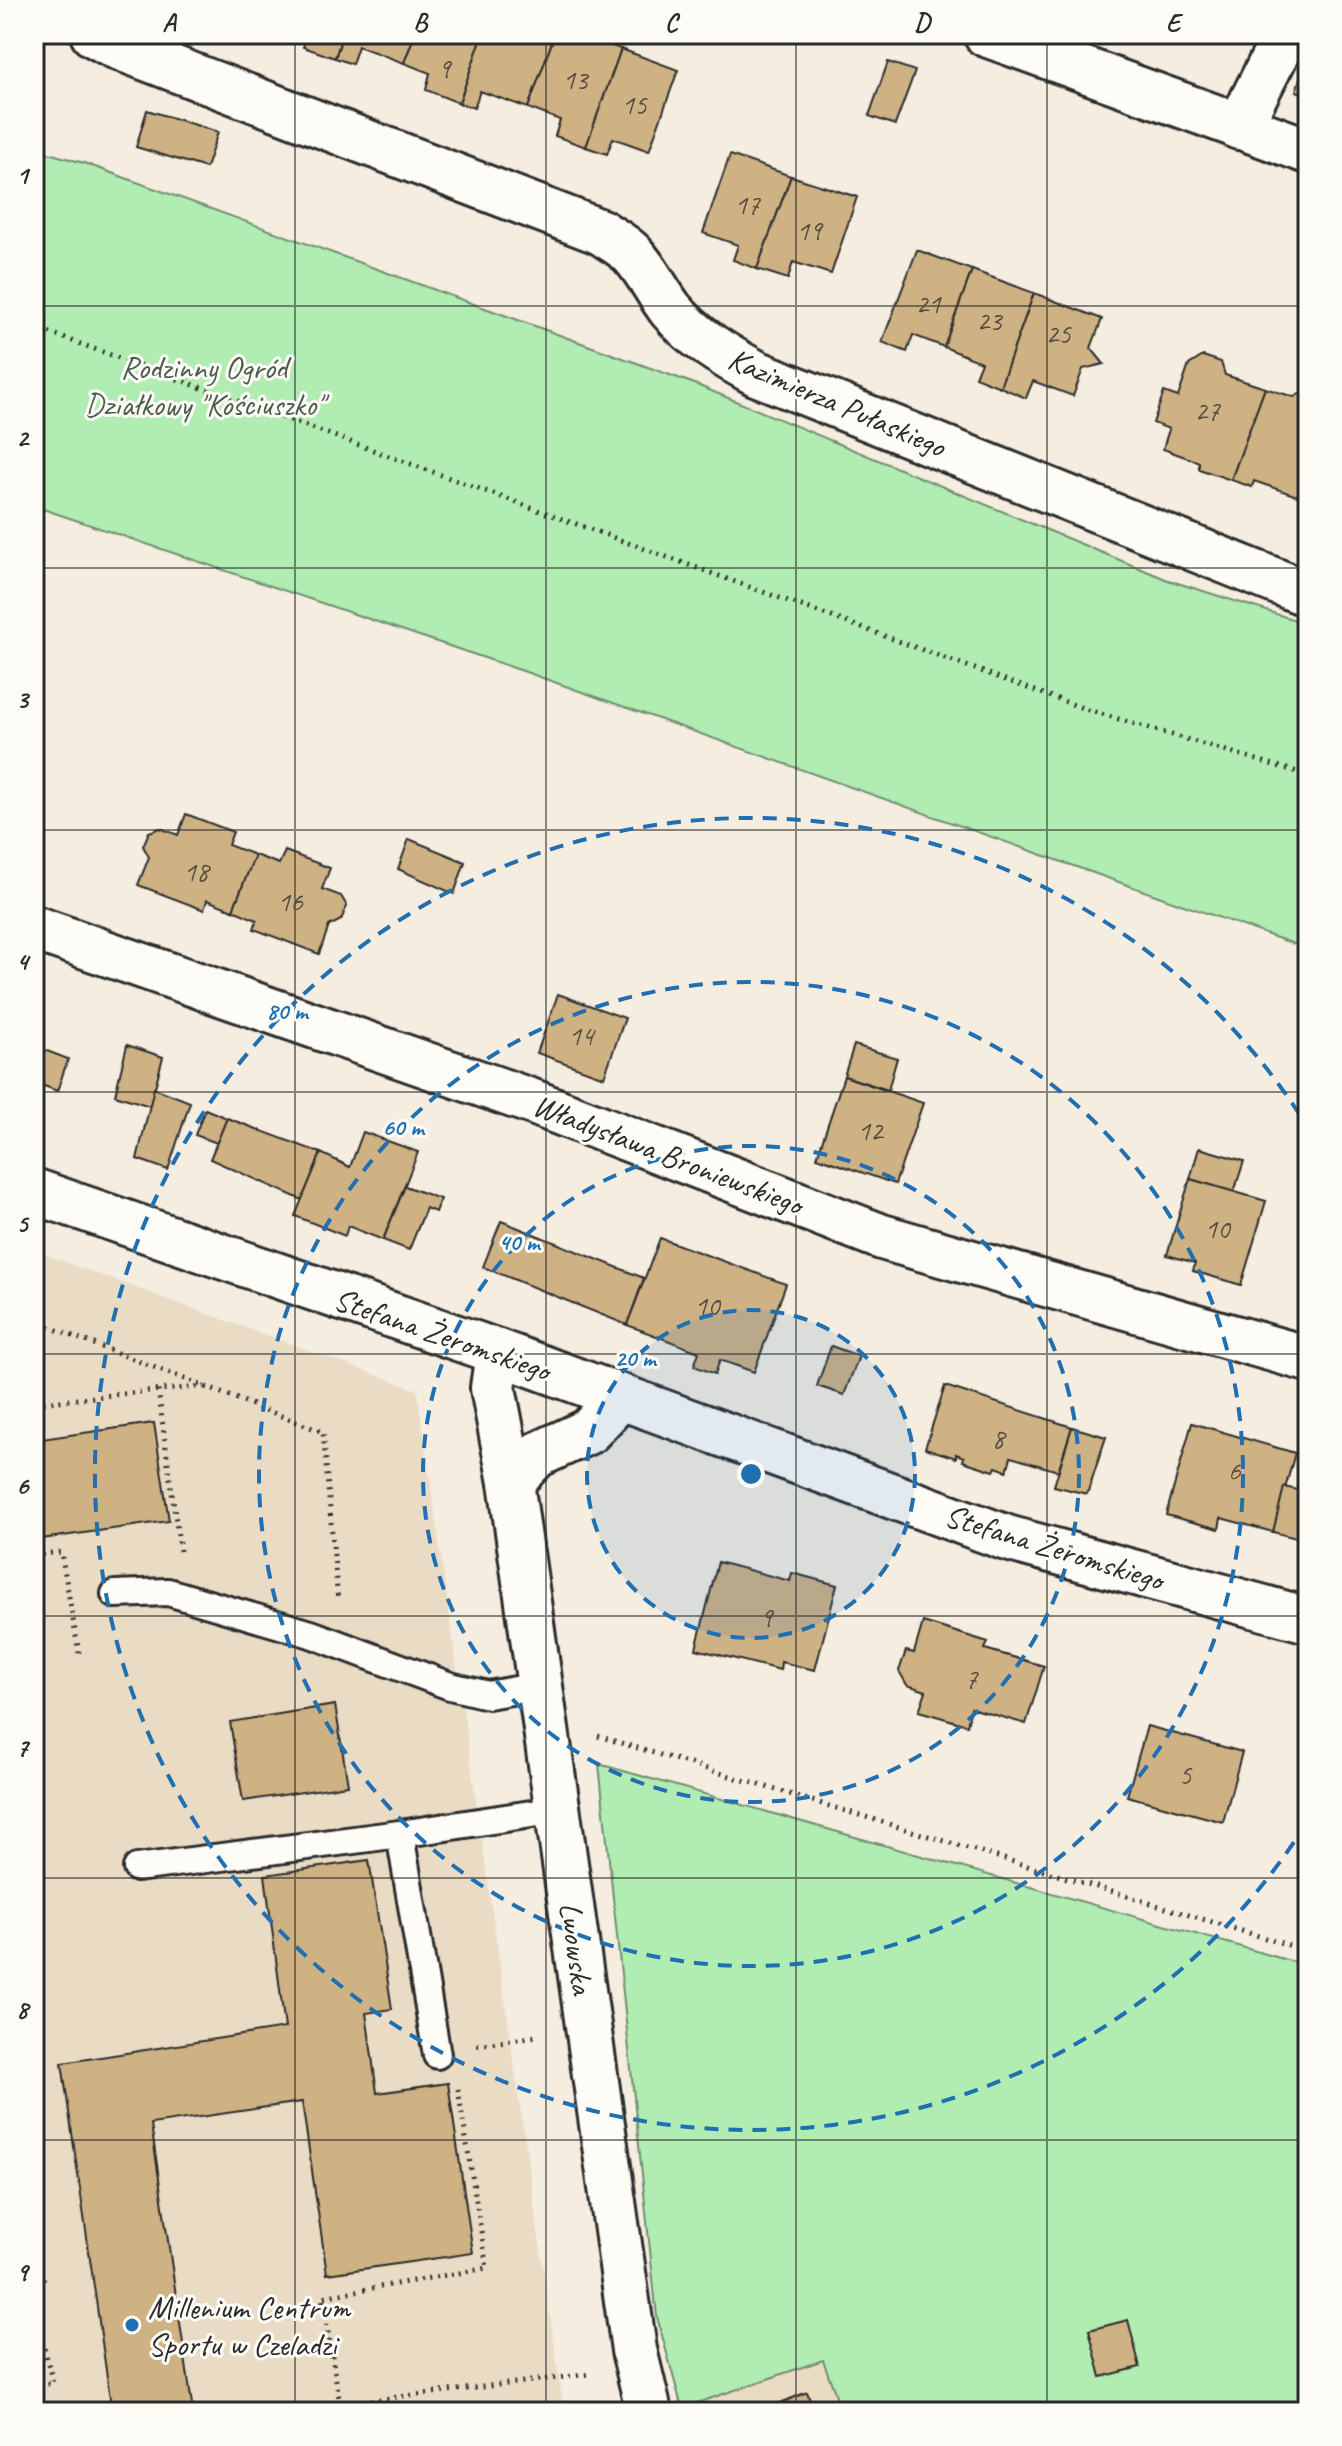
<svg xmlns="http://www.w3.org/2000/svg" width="1342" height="2446" font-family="Caveat,sans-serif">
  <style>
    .built { fill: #e9dbc4 }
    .green { fill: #b1edb2; stroke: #6e8c6e; stroke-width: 2 }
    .building { fill: #cfb284; stroke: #2b2b2b; stroke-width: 2 }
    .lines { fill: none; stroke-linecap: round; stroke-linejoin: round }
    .lane-casing { stroke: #2b2b2b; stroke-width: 32 }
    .street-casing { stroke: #2b2b2b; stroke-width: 50 }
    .path { stroke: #2b2b2b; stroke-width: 5; stroke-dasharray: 2 6; stroke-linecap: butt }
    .lane { stroke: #fdfcf7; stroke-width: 26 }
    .street { stroke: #fdfcf7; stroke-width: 44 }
    .grid { fill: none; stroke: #2b2b2b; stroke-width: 2; stroke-opacity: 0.55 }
    .ring { fill: none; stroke: #1f6fb2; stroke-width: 4; stroke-dasharray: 14 10 }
    .poi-dot { fill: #1f6fb2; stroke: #fdfcf7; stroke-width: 3 }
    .labels { text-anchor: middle; stroke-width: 6; stroke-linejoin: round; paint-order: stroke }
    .number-label { font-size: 28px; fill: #544d41 }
    .park-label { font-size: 32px; fill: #4c5c4d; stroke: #fdfcf7 }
    .street-label { font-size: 32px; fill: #2b2b2b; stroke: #fdfcf7 }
    .poi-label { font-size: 32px; fill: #2b2b2b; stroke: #fdfcf7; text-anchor: start }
    .centre { fill: #1f6fb2; stroke: #fdfcf7; stroke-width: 4 }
    .ring-label { font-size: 24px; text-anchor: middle; font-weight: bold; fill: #1f6fb2; stroke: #fdfcf7; stroke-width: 6; stroke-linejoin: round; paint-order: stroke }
    .neatline { fill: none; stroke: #2b2b2b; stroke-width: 3 }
    .grid-label { font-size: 26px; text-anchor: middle; font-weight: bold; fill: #2b2b2b }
  </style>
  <rect width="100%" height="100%" fill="#f4ede0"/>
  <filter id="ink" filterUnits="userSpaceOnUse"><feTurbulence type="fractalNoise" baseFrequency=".0125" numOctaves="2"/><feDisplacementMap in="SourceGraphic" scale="16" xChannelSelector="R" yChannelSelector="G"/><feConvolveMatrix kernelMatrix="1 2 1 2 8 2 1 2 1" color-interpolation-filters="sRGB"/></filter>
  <g filter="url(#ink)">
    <g class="built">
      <polygon points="34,1251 417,1390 564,2412 34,2412"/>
      <polygon points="823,2360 842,2412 684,2412 682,2408"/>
    </g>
    <g class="green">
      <polygon points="34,149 84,163 692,383 1168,580 1308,624 1308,949 523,671 34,506"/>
      <polygon points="599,1764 1308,1966 1308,2412 842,2412 823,2360 682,2408 657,2317"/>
    </g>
    <g class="building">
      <polygon points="308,34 343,34 335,58 303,47"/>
      <polygon points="343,34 415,34 404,63 358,46 352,64 335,58"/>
      <polygon points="415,34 483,34 459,103 426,90 430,73 404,63"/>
      <polygon points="483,34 555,34 528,108 480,91 474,108 459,103"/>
      <polygon points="555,34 577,34 621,49 586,147 555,136 560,120 528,108"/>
      <polygon points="621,49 678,70 649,151 613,138 607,154 586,147"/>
      <polygon points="1308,53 1308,95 1296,91"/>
      <polygon points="888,62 915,71 895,125 869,116"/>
      <polygon points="147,110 218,132 206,168 136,147"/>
      <polygon points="730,155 791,176 757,269 733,260 738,245 703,233"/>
      <polygon points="791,176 857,197 831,274 793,262 788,279 757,269"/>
      <polygon points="917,250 972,270 944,347 913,335 907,352 882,342"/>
      <polygon points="972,270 1034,293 1000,387 975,377 981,362 944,347"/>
      <polygon points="1034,293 1102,319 1091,348 1104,364 1083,369 1073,396 1033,381 1026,398 1000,387"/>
      <polygon points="1203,356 1221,362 1225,375 1265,388 1231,480 1199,469 1199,462 1163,449 1169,429 1153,423 1164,392 1178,397 1189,365"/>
      <polygon points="1265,388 1294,397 1303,392 1308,394 1308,477 1304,477 1297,496 1254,481 1252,487 1231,480"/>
      <polygon points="34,570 43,573 34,607"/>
      <polygon points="186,814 233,832 228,845 255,855 233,910 207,900 204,910 138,885 149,857 143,846 149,832 160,828 178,835"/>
      <polygon points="409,839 465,862 454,894 398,869"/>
      <polygon points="285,851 330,868 322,889 341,896 347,906 341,920 329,926 319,954 254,929 257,920 233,910 255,855 279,864"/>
      <polygon points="558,994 625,1018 604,1077 537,1053"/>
      <polygon points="127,1045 163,1057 150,1106 115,1095"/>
      <polygon points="854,1045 897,1058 888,1090 844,1076"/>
      <polygon points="34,1046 68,1059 57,1091 34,1082"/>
      <polygon points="844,1076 923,1103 895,1184 817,1157"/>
      <polygon points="154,1088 190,1102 168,1170 137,1159"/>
      <polygon points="205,1109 227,1118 217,1143 195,1135"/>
      <polygon points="227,1118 321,1153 302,1200 210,1159"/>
      <polygon points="363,1132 418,1152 383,1240 348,1226 345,1236 295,1216 321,1153 350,1167"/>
      <polygon points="1199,1148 1244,1161 1234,1192 1190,1179"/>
      <polygon points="1190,1179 1266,1201 1241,1285 1193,1271 1195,1263 1167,1255"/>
      <polygon points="405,1186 440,1199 435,1212 426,1208 409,1250 383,1240"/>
      <polygon points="501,1221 644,1278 627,1325 483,1267"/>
      <polygon points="660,1238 786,1284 754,1372 720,1360 715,1374 694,1366 699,1352 627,1325"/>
      <polygon points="831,1346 859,1356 844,1395 817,1386"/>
      <polygon points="945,1386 1072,1427 1058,1471 1011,1457 1007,1471 996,1467 994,1471 963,1461 964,1457 956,1454 956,1458 925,1448"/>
      <polygon points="154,1423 169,1521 34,1540 34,1440"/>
      <polygon points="1192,1423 1295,1453 1273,1532 1221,1518 1219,1529 1166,1515"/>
      <polygon points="1072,1427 1106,1437 1087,1494 1054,1486"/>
      <polygon points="1284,1487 1308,1492 1308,1541 1273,1532"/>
      <polygon points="718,1562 790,1581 792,1573 837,1585 815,1670 781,1662 780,1670 696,1649"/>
      <polygon points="923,1622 988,1642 985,1649 1044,1666 1026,1724 971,1708 967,1725 919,1711 926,1691 907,1685 899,1671 906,1651 914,1653"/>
      <polygon points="335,1705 348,1785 243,1801 230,1722"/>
      <polygon points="1147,1726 1242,1752 1223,1822 1127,1796"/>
      <polygon points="369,1860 392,2009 366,2013 377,2093 448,2083 473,2253 327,2274 302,2102 151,2124 193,2412 112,2412 62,2063 285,2028 265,1875"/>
      <polygon points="1128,2320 1140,2367 1101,2377 1089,2330"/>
      <polygon points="807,2392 815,2412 761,2411"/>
    </g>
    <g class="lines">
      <defs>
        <g id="lane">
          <polyline points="115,1594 168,1592 311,1634 450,1686 488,1695 539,1686"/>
          <polyline points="400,1834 437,2055"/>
          <polyline points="137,1868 400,1834 558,1810"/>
        </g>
        <g id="street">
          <path d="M93,34L115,46L601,232C611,239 623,245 632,254C648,271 657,292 671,310C694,338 725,356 756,373L1308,594"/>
          <polyline points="986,34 1308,151"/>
          <polyline points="1239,127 1286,34"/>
          <polyline points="34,928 533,1102 882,1237 1308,1359"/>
          <polyline points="34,1191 498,1352 1007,1538 1308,1620"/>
          <polyline points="498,1352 493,1388 511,1482 634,2350 649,2412"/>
          <polyline points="511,1482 537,1455 589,1431 621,1397"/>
        </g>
      </defs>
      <use href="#lane" class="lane-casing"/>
      <use href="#street" class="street-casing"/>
      <g class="path">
        <polyline points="34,327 1088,710 1308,775"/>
        <polyline points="34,1273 39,1246"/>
        <polyline points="34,1321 323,1432 338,1601"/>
        <polyline points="34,1367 40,1403 158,1390"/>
        <polyline points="180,1551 158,1390 205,1387"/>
        <polyline points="34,1555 61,1552 79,1653"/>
        <polyline points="598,1736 1308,1951"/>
        <polyline points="477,2045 538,2036"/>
        <polyline points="458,2089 487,2268 322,2297 340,2404 590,2374"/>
        <polyline points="34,2256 44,2280 36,2316 53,2383 34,2386"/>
      </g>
      <use href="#lane" class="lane"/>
      <use href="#street" class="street"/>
    </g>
  </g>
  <path class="grid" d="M295,34V2412M546,34V2412M796,34V2412M1047,34V2412M34,306H1308M34,568H1308M34,830H1308M34,1092H1308M34,1354H1308M34,1616H1308M34,1878H1308M34,2140H1308"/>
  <circle cx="751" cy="1474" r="164" fill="#1f6fb2" fill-opacity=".12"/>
  <g class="ring">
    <circle cx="751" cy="1474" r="164"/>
    <circle cx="751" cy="1474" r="328"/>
    <circle cx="751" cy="1474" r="492"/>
    <path d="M1307 1822A656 656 0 1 1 1307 1126"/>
  </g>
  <circle class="poi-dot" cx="132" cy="2325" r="8"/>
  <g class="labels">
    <g class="number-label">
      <text x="444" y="78">9</text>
      <text x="575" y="89">13</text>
      <text x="634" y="114">15</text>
      <text x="747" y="214">17</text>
      <text x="809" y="240">19</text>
      <text x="928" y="313">21</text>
      <text x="989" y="330">23</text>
      <text x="1058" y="343">25</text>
      <text x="1207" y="420">27</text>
      <text x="196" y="881">18</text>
      <text x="290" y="911">16</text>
      <text x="581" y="1045">14</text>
      <text x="870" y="1140">12</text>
      <text x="1217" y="1238">10</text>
      <text x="707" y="1315">10</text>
      <text x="998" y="1448">8</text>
      <text x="1234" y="1480">6</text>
      <text x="766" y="1627">9</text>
      <text x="971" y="1688">7</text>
      <text x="1185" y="1784">5</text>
    </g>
    <g class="park-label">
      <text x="204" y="378">Rodzinny Ogród<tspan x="204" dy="37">Działkowy "Kościuszko"</tspan></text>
    </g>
    <g class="street-label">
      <text transform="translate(837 402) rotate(23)" y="11">Kazimierza Pułaskiego</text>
      <text transform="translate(668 1154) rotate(21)" y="11">Władysława Broniewskiego</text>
      <text transform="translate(442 1334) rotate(19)" y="11">Stefana Żeromskiego</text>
      <text transform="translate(1054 1547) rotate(17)" y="11">Stefana Żeromskiego</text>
      <text transform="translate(577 1948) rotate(82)" y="11">Lwowska</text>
    </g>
    <g class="poi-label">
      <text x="148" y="2318">Millenium Centrum<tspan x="148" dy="37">Sportu w Czeladzi</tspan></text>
    </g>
  </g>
  <circle cx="751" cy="1474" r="12" class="centre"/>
  <g class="ring-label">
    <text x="287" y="1019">80 m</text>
    <text x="403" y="1135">60 m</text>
    <text x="519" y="1250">40 m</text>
    <text x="635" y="1366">20 m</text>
  </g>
  <rect width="1342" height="2446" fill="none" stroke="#fdfcf7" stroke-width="88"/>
  <rect x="44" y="44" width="1254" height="2358" class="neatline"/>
  <g class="grid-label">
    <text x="169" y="31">A</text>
    <text x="420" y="31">B</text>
    <text x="671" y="31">C</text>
    <text x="922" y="31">D</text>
    <text x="1173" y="31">E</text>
    <text x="22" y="184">1</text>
    <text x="22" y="446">2</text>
    <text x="22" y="708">3</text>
    <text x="22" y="970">4</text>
    <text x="22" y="1232">5</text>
    <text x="22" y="1494">6</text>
    <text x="22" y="1756">7</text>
    <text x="22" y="2018">8</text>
    <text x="22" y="2280">9</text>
  </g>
</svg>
